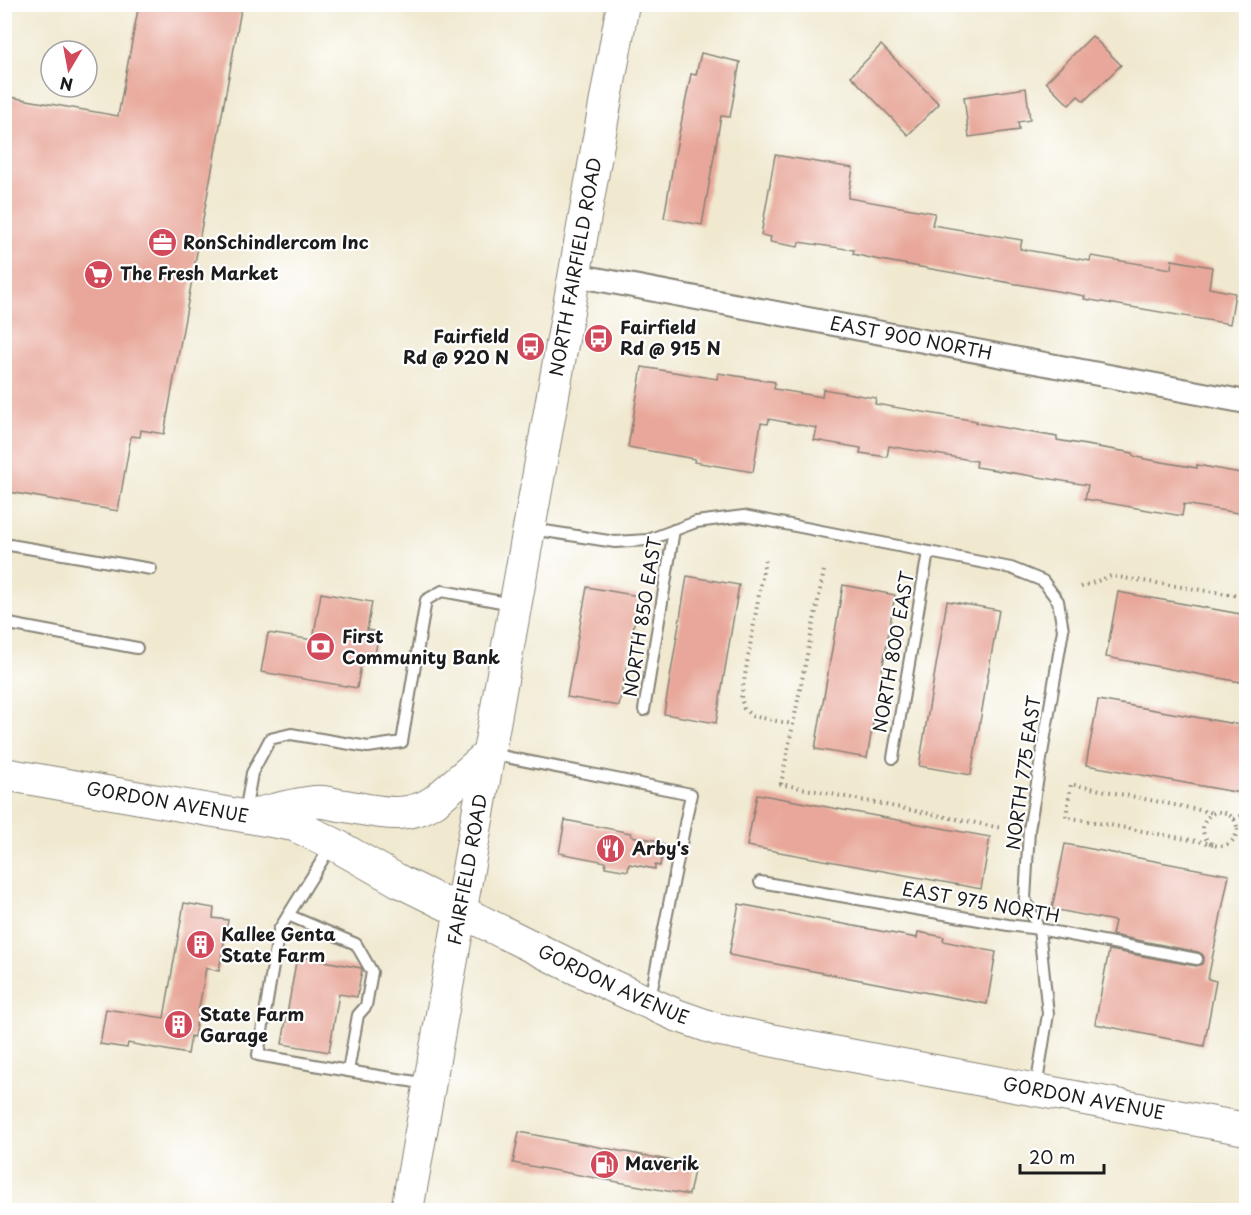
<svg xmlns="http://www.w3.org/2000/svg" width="1251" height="1215" font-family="'Playpen Sans',sans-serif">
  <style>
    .building { fill: #e8a79a }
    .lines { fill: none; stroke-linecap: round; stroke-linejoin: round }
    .service-casing { stroke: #868276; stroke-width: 14 }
    .minor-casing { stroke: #868276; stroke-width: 26 }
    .secondary-casing { stroke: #868276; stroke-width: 34 }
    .path { stroke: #868276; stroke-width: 4; stroke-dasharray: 1.5 4.5; stroke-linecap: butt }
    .service { stroke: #fff; stroke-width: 10 }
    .minor { stroke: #fff; stroke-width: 22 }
    .secondary { stroke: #fff; stroke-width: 32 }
    .labels { text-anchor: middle; stroke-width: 4.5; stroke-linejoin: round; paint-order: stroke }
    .poi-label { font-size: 18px; font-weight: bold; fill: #1c1c1c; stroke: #fff; text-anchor: start }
    .street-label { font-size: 18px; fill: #1c1c1c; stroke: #fff }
  </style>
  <rect width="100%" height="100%" fill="#fff"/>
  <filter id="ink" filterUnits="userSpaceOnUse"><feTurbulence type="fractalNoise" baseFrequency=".0167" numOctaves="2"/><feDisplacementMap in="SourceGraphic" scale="12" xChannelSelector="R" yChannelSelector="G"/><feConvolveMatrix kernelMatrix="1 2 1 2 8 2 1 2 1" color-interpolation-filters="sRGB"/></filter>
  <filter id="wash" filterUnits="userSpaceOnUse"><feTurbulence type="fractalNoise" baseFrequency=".008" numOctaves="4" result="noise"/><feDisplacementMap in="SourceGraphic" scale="24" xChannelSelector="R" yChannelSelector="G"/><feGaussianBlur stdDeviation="1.35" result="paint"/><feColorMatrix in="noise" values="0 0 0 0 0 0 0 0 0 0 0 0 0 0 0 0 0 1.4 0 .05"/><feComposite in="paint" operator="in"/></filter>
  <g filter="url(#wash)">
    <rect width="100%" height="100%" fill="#f0e9d0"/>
    <g id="blocks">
      <g class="building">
        <polygon points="139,4 242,4 164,434 141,430 140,437 131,436 118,511 4,491 4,96 118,116"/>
        <polygon points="1092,36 1121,65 1084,101 1078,96 1069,105 1046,82"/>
        <polygon points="881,45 939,104 908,135 851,76"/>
        <polygon points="701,53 740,62 730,117 721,116 702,225 664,218 674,159 691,74 696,75"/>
        <polygon points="1026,88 1030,120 1018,122 1019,130 969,137 964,97"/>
        <polygon points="775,155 853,168 848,198 935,213 932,225 1022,240 1020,249 1090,261 1091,256 1171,269 1172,260 1212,267 1209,288 1235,293 1230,324 1084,299 1085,296 875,259 853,254 854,250 799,242 798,247 770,242 771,237 761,235"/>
        <polygon points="642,367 717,379 718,373 775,382 774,389 822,397 823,389 876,398 875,404 977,421 976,423 1057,437 1057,440 1133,453 1133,456 1145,459 1197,468 1197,465 1246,474 1246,501 1244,514 1184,504 1182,516 1085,499 1088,485 976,467 977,461 889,446 887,457 860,453 861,448 814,440 817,428 769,419 768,424 761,423 753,472 694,462 695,459 628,447"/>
        <polygon points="687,576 739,585 716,723 664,714"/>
        <polygon points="843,585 895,595 867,758 815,749"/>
        <polygon points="587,587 639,596 619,706 567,697"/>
        <polygon points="1118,592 1246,615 1246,683 1106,657"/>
        <polygon points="321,593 372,602 367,630 379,632 375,655 363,653 357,688 261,672 268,633 313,640"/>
        <polygon points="947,601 999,610 971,775 919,766"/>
        <polygon points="1098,700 1246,726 1246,794 1086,765"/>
        <polygon points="757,794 990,837 981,889 747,846"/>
        <polygon points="565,820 631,833 631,836 659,841 659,844 664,845 660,866 655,865 655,869 629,864 628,871 605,867 606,862 559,853"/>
        <polygon points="1065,844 1229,875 1208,979 1216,981 1204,1046 1095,1024 1109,950 1196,966 1202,964 1204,957 1202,954 1198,952 1112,935 1115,921 1052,909"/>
        <polygon points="184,903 214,908 213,918 228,920 219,971 206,968 194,1037 191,1036 188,1054 128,1043 127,1048 100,1044 106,1009 164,1018"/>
        <polygon points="739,904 917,938 918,932 944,937 943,941 996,952 987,1004 729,955"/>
        <polygon points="297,956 361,968 362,970 357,997 339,994 329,1052 282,1044"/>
        <polygon points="519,1132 695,1165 689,1195 513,1163"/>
      </g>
    </g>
  </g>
  <g filter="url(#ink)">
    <use href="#blocks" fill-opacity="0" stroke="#868276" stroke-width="1.5"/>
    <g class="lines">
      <defs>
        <g id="service">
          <polyline points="532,529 615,542 648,540 696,522 744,516 1011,568 1043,581 1058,601 1063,630 1029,830 1025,899 1039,929 1048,1014 1036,1088"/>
          <polyline points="4,544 151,569"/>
          <polyline points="4,623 137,648"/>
          <polyline points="644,710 674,530"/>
          <polyline points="491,754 691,794 650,999"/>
          <polyline points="893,758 928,552"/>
          <polyline points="245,813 252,773 270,739 291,734 368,747 402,742 426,600 442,591 512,604"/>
          <polyline points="760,882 1008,925 1039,929 1197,959"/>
          <polyline points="288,915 356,944 372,972 366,1006 358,1015 348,1071 258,1055 279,930 331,846"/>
          <polyline points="348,1071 428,1084"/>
        </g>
        <g id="minor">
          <path id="s1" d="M575,275L1246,402"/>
        </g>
        <g id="secondary">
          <path id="s2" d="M4,774L294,825L332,843L399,881L610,985L676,1015L716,1029L800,1046L1246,1129"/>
          <path d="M261,813C278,809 299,803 316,802C323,801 332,804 339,805C373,810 404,822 435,801L489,754"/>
          <path id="s3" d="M407,1210L623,4"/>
        </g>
      </defs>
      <use href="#service" class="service-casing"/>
      <use href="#minor" class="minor-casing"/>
      <use href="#secondary" class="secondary-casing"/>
      <g class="path">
        <polyline points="765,560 741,698 744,709 752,716 792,724"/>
        <polyline points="824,571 781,784 1001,828"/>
        <polyline points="1081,587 1111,576 1246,597"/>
        <circle cx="1220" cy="829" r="17"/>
        <polyline points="1234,819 1246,814"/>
        <polyline points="1213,844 1066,817 1071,784 1214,813"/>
      </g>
      <use href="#service" class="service"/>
      <use href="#minor" class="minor"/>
      <use href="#secondary" class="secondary"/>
    </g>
  </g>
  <defs>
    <symbol id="office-disc" viewBox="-11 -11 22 22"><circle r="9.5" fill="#d1495b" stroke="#fff"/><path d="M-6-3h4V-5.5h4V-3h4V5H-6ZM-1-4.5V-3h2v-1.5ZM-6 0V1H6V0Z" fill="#fff"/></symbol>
    <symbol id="supermarket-disc" viewBox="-11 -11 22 22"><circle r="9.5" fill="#d1495b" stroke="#fff"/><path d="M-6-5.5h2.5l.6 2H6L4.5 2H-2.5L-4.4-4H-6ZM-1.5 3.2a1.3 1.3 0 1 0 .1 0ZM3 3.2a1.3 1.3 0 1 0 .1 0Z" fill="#fff"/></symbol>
    <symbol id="bus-disc" viewBox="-11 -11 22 22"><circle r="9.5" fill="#d1495b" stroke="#fff"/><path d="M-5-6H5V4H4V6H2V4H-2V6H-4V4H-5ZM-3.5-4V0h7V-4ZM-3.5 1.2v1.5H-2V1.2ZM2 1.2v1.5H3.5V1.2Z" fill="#fff"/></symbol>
    <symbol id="bank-disc" viewBox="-11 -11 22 22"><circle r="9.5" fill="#d1495b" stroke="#fff"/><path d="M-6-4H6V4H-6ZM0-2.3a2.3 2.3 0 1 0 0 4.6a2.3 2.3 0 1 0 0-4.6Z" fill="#fff"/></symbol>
    <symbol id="restaurant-disc" viewBox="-11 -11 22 22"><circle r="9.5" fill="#d1495b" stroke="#fff"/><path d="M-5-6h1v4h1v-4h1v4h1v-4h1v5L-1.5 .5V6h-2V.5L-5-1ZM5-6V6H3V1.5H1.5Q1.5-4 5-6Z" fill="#fff"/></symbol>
    <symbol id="building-disc" viewBox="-11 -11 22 22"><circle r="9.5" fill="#d1495b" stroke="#fff"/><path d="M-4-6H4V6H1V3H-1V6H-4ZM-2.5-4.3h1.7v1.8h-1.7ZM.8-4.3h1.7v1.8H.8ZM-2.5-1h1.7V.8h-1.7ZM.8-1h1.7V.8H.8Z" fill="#fff"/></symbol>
    <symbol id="fuel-disc" viewBox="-11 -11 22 22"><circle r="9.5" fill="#d1495b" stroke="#fff"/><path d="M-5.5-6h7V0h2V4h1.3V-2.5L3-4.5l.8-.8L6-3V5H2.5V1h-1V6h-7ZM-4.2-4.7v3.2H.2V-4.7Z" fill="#fff"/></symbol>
  </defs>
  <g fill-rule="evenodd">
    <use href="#office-disc" x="146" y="226" width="33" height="33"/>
    <use href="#supermarket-disc" x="82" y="258" width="33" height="33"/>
    <use href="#bus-disc" x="582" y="322" width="33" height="33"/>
    <use href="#bus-disc" x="514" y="330" width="33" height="33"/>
    <use href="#bank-disc" x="304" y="630" width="33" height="33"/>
    <use href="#restaurant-disc" x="594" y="832" width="33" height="33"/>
    <use href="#building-disc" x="184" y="928" width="33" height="33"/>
    <use href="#building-disc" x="162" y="1008" width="33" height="33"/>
    <use href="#fuel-disc" x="588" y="1148" width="33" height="33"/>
  </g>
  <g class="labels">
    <g class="poi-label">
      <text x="183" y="249">RonSchindlercom Inc</text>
      <text x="120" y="280">The Fresh Market</text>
      <text x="620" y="334">Fairfield<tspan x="620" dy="21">Rd @ 915 N</tspan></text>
      <text x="509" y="343" text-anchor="end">Fairfield<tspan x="509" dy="21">Rd @ 920 N</tspan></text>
      <text x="342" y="643">First<tspan x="342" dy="21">Community Bank</tspan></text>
      <text x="632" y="855">Arby's</text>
      <text x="221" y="941">Kallee Genta<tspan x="221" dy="21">State Farm</tspan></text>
      <text x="200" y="1021">State Farm<tspan x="200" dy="21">Garage</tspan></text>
      <text x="625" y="1170">Maverik</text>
    </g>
    <g class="street-label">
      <text dy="6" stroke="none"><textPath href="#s3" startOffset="958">NORTH FAIRFIELD ROAD</textPath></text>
      <text dy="6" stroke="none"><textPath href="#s1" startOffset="342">EAST 900 NORTH</textPath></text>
      <text transform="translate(643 617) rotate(-81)" y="6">NORTH 850 EAST</text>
      <text transform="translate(894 652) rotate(-80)" y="6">NORTH 800 EAST</text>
      <text transform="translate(1024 773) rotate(-82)" y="6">NORTH 775 EAST</text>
      <text dy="6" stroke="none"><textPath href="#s2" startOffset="166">GORDON AVENUE</textPath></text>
      <text dy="6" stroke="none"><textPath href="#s3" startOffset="346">FAIRFIELD ROAD</textPath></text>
      <text transform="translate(981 903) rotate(10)" y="6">EAST 975 NORTH</text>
      <text dy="6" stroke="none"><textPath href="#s2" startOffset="652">GORDON AVENUE</textPath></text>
      <text dy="6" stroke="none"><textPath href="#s2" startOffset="1138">GORDON AVENUE</textPath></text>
    </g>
  </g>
  <rect width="1251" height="1215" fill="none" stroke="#fff" stroke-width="24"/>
  <g transform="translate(69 69) rotate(190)"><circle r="28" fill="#ffffff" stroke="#a4a4a4" stroke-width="1.5"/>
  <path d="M0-4.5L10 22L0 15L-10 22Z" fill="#d1495b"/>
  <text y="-9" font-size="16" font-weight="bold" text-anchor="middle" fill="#1c1c1c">N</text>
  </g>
  <path d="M1020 1164v9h84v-9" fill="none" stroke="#1c1c1c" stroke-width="3"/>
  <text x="1029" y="1164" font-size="18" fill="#1c1c1c" stroke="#ffffff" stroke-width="4.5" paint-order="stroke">20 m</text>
</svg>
